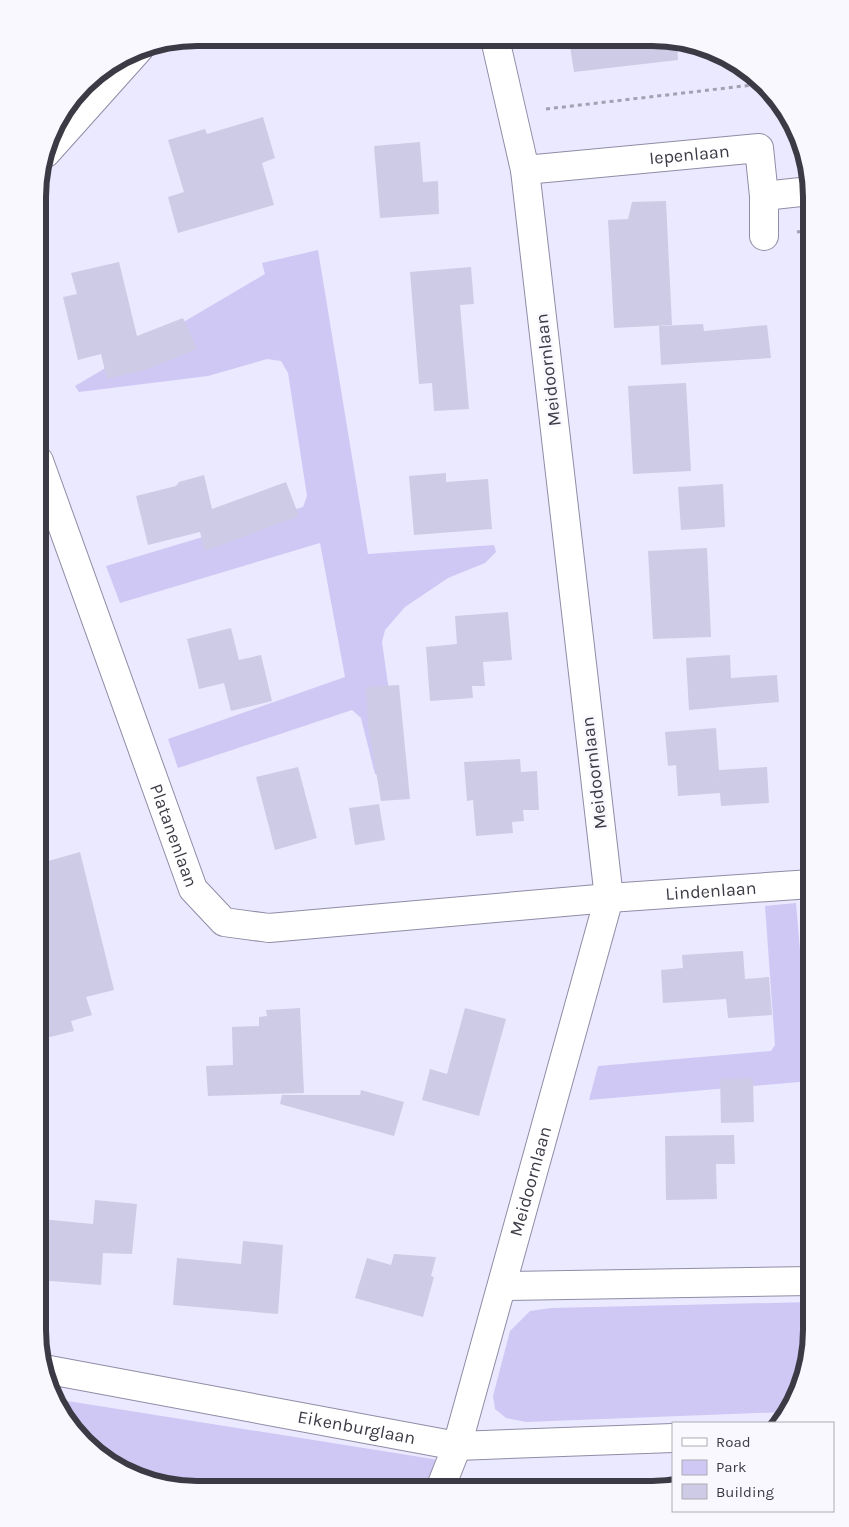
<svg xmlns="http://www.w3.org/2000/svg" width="849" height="1527" font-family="Karla,sans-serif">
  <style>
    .green { fill: #cfc8f5 }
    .building { fill: #cecbe6 }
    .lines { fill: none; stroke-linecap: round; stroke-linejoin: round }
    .minor-casing { stroke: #8f8ca5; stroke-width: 30 }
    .path { stroke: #a2a0b1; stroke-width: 3; stroke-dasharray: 4 4; stroke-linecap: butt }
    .minor { stroke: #fff; stroke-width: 28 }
    .labels { text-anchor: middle; stroke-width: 5; stroke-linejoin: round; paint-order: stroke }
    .street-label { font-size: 18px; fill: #3c3a45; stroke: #f9f8fe }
    .rim { fill: none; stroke: #3c3a45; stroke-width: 6 }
  </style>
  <rect width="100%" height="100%" fill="#ebe9ff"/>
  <g class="green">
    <polygon points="318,250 368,554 494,545 496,552 485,563 448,578 405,607 385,630 382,642 400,768 393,779 375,774 361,718 352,710 178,768 168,739 345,677 320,543 120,603 106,566 303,507 307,496 288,373 281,361 267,359 208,376 79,392 75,386 265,274 262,263"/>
    <polygon points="796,903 808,1046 811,1046 811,1081 589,1100 598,1066 771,1051 775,1045 765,906"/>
    <polygon points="811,1302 811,1340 803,1381 786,1412 526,1422 506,1418 495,1409 493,1396 510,1331 530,1311 551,1308"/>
    <polygon points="55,1399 439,1460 428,1489 176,1488 100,1456 65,1419"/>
  </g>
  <g class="building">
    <polygon points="569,40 677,40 678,60 574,72"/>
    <polygon points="263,117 275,158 262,163 274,205 178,233 168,197 184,192 168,140 205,129 207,134"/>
    <polygon points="420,142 423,182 438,181 439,214 380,218 374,146"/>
    <polygon points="666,201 672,325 614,328 608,220 628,219 632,202"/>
    <polygon points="119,262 137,336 183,318 197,349 145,370 107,379 101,354 78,360 63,297 77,294 71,273"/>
    <polygon points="471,267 474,304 460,305 469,409 434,411 432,383 419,384 410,272"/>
    <polygon points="703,324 704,331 767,325 771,358 661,365 659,326"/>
    <polygon points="686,383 691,471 633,474 628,386"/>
    <polygon points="446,473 446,482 488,479 492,529 414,535 409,476"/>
    <polygon points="204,475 212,509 286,482 299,516 205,551 200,532 148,545 136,496 176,486 179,482"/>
    <polygon points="723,484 725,527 681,530 678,487"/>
    <polygon points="707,548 711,637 653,639 648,551"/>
    <polygon points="508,612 512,660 483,662 485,686 472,686 473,698 430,701 426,647 457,644 455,616"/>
    <polygon points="231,628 239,660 261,655 272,701 231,711 224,683 199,689 187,639"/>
    <polygon points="730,655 731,678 777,675 779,702 689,710 686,658"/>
    <polygon points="399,685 410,799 381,801 368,724 366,687"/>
    <polygon points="716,728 720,785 719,770 767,767 769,803 721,806 720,793 678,796 676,765 668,766 665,732"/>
    <polygon points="520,759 521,772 537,771 539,810 523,810 524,821 512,822 513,833 476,836 473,800 467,801 464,762"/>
    <polygon points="298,767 317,838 275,850 256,777"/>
    <polygon points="379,804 385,840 355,845 349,808"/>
    <polygon points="80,852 114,990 86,997 92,1015 71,1021 74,1031 42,1039 38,1023 38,864"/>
    <polygon points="743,951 745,979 769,977 772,1015 728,1018 726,999 663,1003 661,970 683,968 682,955"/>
    <polygon points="300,1008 304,1093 208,1096 206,1066 233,1065 232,1027 259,1026 259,1017 267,1016 266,1010"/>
    <polygon points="465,1008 506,1019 479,1116 422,1100 430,1069 447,1074"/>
    <polygon points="753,1078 754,1122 721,1123 720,1079"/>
    <polygon points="361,1090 404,1102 394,1136 280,1104 282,1095 360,1095"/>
    <polygon points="734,1135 735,1164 716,1164 717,1199 666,1200 665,1136"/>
    <polygon points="95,1200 137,1204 132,1254 103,1253 101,1285 38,1280 41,1219 93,1224"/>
    <polygon points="243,1241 283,1245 278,1314 173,1305 177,1258 241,1264"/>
    <polygon points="394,1254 436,1257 431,1276 434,1277 423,1317 355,1298 367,1258 391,1265"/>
  </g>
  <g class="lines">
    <defs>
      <g id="minor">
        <polyline points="46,153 139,49"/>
        <path id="s1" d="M525,170L759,148L764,196L810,191"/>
        <polyline points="764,196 764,236"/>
        <path id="s2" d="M39,461L193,889L224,922L269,928L609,898L811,884"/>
        <polyline points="503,1286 811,1281"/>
        <path id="s3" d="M44,1369L457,1446L673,1438"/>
        <path id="s4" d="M440,1489L457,1446L609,898L525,170L495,39"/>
      </g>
    </defs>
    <use href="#minor" class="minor-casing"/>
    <g class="path">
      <polyline points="546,109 761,84"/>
      <polyline points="797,232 811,230"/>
    </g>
    <use href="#minor" class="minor"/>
  </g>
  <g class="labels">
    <g class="street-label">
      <text dy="6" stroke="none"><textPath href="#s1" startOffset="165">Iepenlaan</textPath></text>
      <text transform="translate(548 370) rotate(-97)" y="6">Meidoornlaan</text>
      <text transform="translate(594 773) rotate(-97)" y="6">Meidoornlaan</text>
      <text dy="6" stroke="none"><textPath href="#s2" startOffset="398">Platanenlaan</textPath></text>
      <text dy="6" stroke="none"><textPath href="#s2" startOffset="989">Lindenlaan</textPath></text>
      <text dy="6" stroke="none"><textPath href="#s4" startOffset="321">Meidoornlaan</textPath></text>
      <text dy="6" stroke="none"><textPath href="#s3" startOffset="318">Eikenburglaan</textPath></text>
    </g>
  </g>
  <path d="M0 0H849V1527H0ZM197 46H652A151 151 0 0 1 803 197V1330A151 151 0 0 1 652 1481H197A151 151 0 0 1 46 1330V197A151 151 0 0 1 197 46Z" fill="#f9f8fe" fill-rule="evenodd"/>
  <path class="rim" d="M197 46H652A151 151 0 0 1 803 197V1330A151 151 0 0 1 652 1481H197A151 151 0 0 1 46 1330V197A151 151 0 0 1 197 46Z"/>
  <rect x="672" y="1422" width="162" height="90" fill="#f9f8fe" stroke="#adacb4"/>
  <rect x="682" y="1438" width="25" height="8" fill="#ffffff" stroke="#adacb4"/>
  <text x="716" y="1447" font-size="15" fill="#3c3a45">Road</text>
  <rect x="682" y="1460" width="25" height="15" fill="#cfc8f5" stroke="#adacb4"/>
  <text x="716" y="1472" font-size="15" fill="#3c3a45">Park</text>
  <rect x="682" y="1484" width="25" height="15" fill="#cecbe6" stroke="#adacb4"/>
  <text x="716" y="1497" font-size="15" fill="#3c3a45">Building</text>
</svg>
